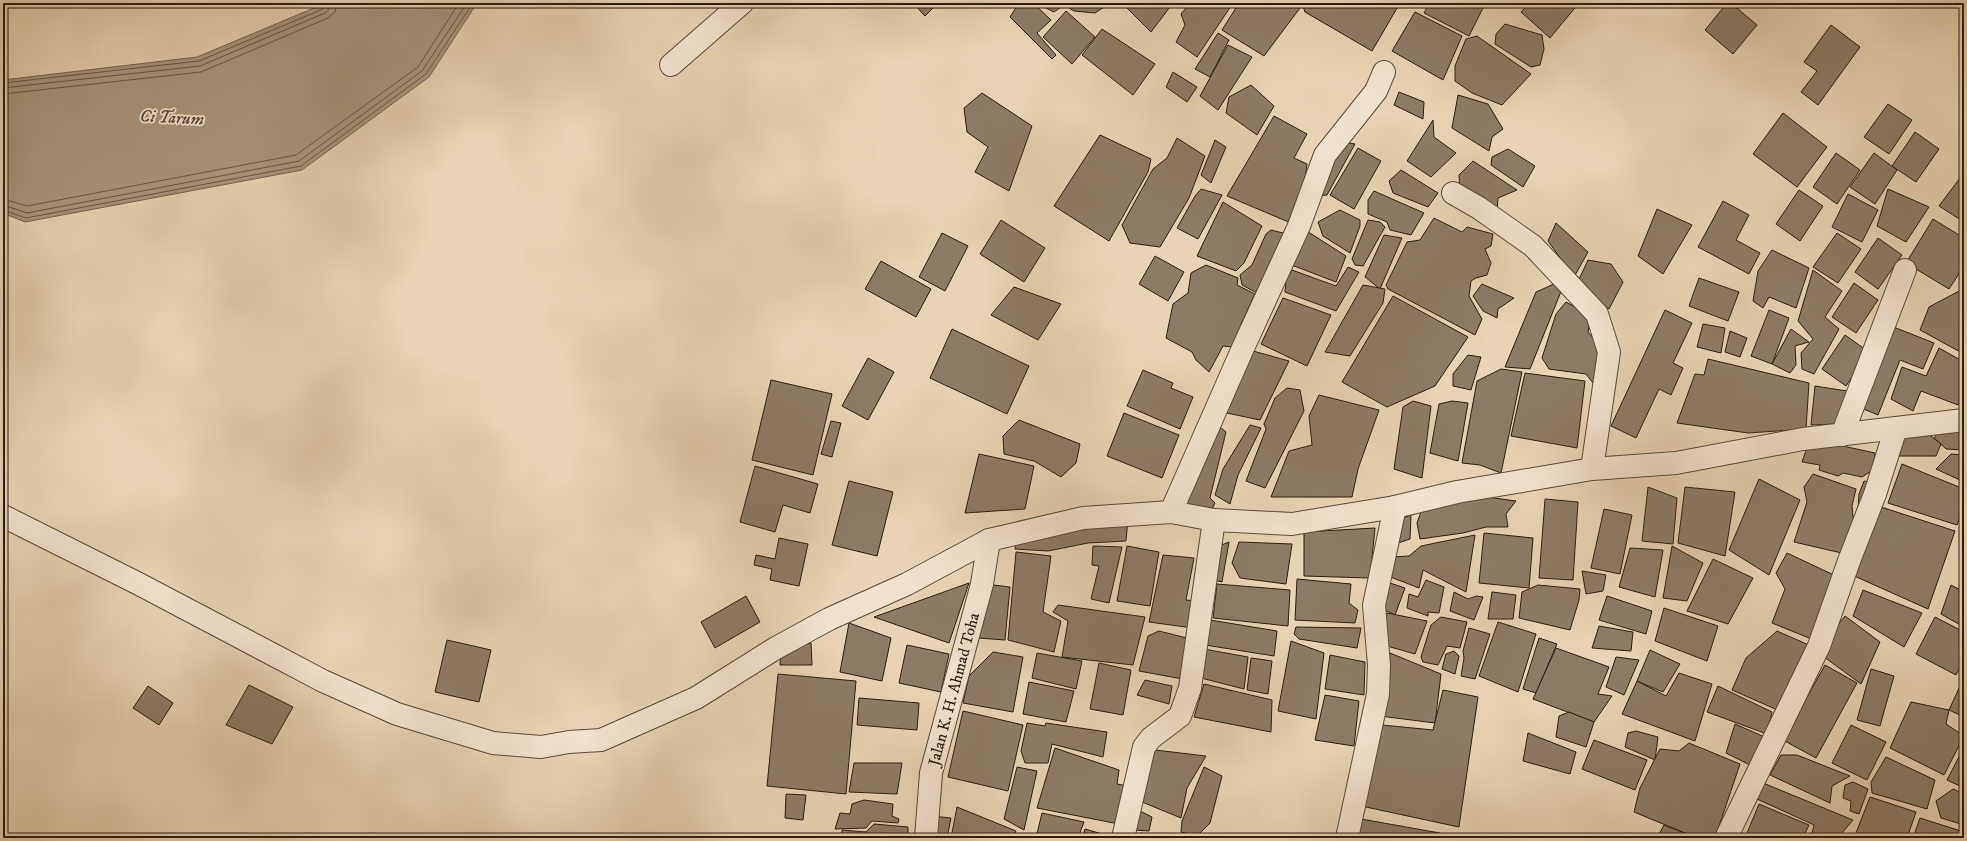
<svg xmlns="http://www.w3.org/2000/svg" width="1967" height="841" font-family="'IM FELL DW Pica',serif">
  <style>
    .water { fill: #a8957b; stroke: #756551 }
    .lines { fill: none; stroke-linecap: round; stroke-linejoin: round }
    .shore { stroke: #685946; stroke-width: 1 }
    .building { fill: #8d7c65; stroke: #291d11 }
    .minor-casing { stroke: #594a39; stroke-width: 24 }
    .tertiary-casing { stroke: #594a39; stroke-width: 24 }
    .minor { stroke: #f1e2cd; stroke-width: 22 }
    .tertiary { stroke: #f1e2cd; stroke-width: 22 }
    .labels { text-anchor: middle; stroke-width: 3.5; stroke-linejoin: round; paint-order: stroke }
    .street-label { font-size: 16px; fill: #291d11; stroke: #f1e2cd }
    .water-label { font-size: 17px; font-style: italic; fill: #554736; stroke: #f1e2cd }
  </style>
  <rect width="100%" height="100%" fill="#e9d3b2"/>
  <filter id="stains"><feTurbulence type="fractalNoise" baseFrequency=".005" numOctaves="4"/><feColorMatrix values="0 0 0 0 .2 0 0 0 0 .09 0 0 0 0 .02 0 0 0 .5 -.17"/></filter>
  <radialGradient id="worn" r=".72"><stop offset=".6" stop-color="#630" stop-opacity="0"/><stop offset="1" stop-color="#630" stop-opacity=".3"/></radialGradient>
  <polygon class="water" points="326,3 477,3 429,77 302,170 25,222 3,213 3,80 197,57"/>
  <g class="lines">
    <g class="shore">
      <polyline points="3,83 199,61 323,9 326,3"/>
      <polyline points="3,88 200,66 325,13 329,9 331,3"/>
      <polyline points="3,94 201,72 328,18 335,12 337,3"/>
      <polyline points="3,199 27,206 296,155 418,67 459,3"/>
      <polyline points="3,205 27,213 299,161 422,71 467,3"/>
      <polyline points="3,210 26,218 301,166 426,74 473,3"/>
    </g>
  </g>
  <g class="building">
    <polygon points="913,3 938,3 925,16"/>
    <polygon points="1019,3 1033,3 1051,20 1037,33 1056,55 1052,59 1010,17"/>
    <polygon points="1041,3 1110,3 1095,13 1074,11 1064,5 1054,12 1042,6"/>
    <polygon points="1122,3 1173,3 1151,32"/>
    <polygon points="1190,3 1233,3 1197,57 1176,42 1185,25 1181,14"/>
    <polygon points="1239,3 1291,3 1300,8 1264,56 1222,30"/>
    <polygon points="1302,3 1400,3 1372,51 1305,12"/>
    <polygon points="1429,3 1474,3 1483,8 1469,36 1424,13"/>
    <polygon points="1529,3 1579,3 1550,38 1521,12"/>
    <polygon points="1727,3 1731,3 1757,25 1733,54 1705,30"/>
    <polygon points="1066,11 1095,37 1072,64 1043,37"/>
    <polygon points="1415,12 1462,36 1443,80 1392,51"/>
    <polygon points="1505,24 1542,35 1544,49 1540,65 1531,67 1495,44 1496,34"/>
    <polygon points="1831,25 1860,47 1818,105 1801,92 1817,71 1804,62"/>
    <polygon points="1102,29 1155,64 1133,95 1082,55"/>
    <polygon points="1218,33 1229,40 1210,77 1195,69"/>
    <polygon points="1477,36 1531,74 1502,105 1472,93 1455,81 1455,66 1466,39"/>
    <polygon points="1228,45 1252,57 1218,110 1200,96"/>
    <polygon points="1173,72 1197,87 1187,102 1166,87"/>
    <polygon points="1251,85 1274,106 1257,135 1226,113 1229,97"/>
    <polygon points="1399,92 1424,102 1423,119 1394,105"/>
    <polygon points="982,93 1032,126 1009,191 975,172 988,147 967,132 964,108"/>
    <polygon points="1458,95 1488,104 1503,129 1492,137 1489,151 1452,128"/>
    <polygon points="1888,104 1912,120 1889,154 1864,137"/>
    <polygon points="1783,113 1827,147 1797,187 1753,154"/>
    <polygon points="1274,116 1307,134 1294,158 1307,164 1298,226 1227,196"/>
    <polygon points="1433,120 1434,137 1456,153 1431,177 1407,161"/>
    <polygon points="1915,132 1939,149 1916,182 1892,166"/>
    <polygon points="1100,135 1151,159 1148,172 1109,241 1054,206"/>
    <polygon points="1177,138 1205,156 1189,198 1160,247 1130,243 1122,225 1153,169 1167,158"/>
    <polygon points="1215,140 1226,147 1211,183 1201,175"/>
    <polygon points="1343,142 1355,144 1327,195 1316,196"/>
    <polygon points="1358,148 1381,161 1354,209 1330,195"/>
    <polygon points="1508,149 1535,166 1523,187 1491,165 1492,157"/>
    <polygon points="1836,153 1860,170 1837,204 1813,187"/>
    <polygon points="1874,153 1897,170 1875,204 1850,187"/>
    <polygon points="1473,161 1517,190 1498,198 1497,211 1460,192 1459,175"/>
    <polygon points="1401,170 1438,193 1428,207 1393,193 1389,181"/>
    <polygon points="1963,174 1964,174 1964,222 1939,206"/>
    <polygon points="1201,189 1222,195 1198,239 1177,228 1195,196"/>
    <polygon points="1888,189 1929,207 1906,242 1877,226"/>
    <polygon points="1799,190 1823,206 1800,241 1776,224"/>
    <polygon points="1374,191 1424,213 1411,235 1390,230 1387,222 1368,214 1368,200"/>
    <polygon points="1848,194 1878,210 1862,242 1832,227"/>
    <polygon points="1723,201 1749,215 1736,240 1760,253 1749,274 1698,247"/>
    <polygon points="1223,202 1262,226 1244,263 1236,271 1197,256"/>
    <polygon points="1657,209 1692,225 1663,274 1638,256"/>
    <polygon points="1340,210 1360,220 1360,226 1350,253 1323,236 1318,222"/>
    <polygon points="1434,218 1462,232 1467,227 1493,234 1491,246 1485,249 1491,263 1487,275 1476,278 1471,281 1469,296 1482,319 1475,335 1388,289 1386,285 1407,242 1420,240"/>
    <polygon points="1933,219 1964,238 1964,266 1949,289 1906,263"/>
    <polygon points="1001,220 1045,248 1024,282 980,254"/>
    <polygon points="1368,220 1380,222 1385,227 1363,266 1355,265 1352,259"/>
    <polygon points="1556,223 1588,252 1574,277 1548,241"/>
    <polygon points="1302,228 1346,256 1336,282 1289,264"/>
    <polygon points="1271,230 1287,234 1261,295 1242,285 1240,275 1252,265 1266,234"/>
    <polygon points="942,233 968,246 945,291 919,277"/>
    <polygon points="1837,233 1861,249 1838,283 1813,267"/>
    <polygon points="1384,235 1402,238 1380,289 1365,277"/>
    <polygon points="1878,238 1902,255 1878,289 1855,272"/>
    <polygon points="1772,250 1809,268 1796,308 1769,297 1763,308 1753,301 1758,271"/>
    <polygon points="1155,256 1184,272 1168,301 1139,284"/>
    <polygon points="1588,260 1611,264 1623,282 1609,309 1575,288"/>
    <polygon points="881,261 931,289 916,317 865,289"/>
    <polygon points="1206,265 1238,278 1237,285 1255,294 1241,324 1243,330 1234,347 1223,346 1209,372 1196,360 1192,352 1166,338 1173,304 1188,293 1191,273"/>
    <polygon points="1348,267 1359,272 1336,311 1285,292 1286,280 1292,270 1336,286"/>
    <polygon points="1813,270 1842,291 1825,317 1839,329 1814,374 1802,369 1801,353 1813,339 1798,321"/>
    <polygon points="1699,278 1739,292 1728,321 1689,306"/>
    <polygon points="1854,283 1878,300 1856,333 1832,317"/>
    <polygon points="1482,284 1514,298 1498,309 1497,318 1483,311 1473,296"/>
    <polygon points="1554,284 1562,289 1530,369 1505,367 1536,292"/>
    <polygon points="1363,285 1385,289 1383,303 1350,356 1325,352"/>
    <polygon points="1014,287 1061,304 1038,340 991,315"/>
    <polygon points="1961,290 1964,291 1964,354 1920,330 1929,307"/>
    <polygon points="1393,296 1468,337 1435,386 1387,407 1342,382"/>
    <polygon points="1283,298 1331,315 1307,366 1261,344"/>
    <polygon points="1566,302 1591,316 1588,332 1600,346 1593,383 1586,374 1549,369 1542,358 1556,314"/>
    <polygon points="1665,310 1692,323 1673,363 1683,368 1671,395 1659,389 1636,438 1611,426"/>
    <polygon points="1769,310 1789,318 1772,364 1751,356"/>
    <polygon points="1703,324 1725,328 1721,353 1697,347"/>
    <polygon points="1886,324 1934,343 1923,369 1900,360 1878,415 1854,405"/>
    <polygon points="952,329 1029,366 1007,414 930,378"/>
    <polygon points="1791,329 1809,342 1795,346 1796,365 1790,373 1772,364"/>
    <polygon points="1730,331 1747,338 1740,357 1725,352"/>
    <polygon points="1845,335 1869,352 1846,386 1822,369"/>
    <polygon points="1939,348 1964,362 1964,389 1958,405 1921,391 1913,411 1891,399 1902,367 1926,376"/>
    <polygon points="1246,349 1289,361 1260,420 1222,412"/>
    <polygon points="1468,355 1481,357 1471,390 1453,386 1453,374"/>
    <polygon points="868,358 894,372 868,420 842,406"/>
    <polygon points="1708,359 1809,383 1806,429 1748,433 1677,423 1695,374 1704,375"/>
    <polygon points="1501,369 1522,372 1501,473 1480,465 1462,463 1477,381"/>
    <polygon points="1143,370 1173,383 1171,388 1193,397 1180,429 1127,406"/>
    <polygon points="1525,373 1585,381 1577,448 1511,436"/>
    <polygon points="771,380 832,394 813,475 752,460"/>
    <polygon points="1815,386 1847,391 1837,424 1811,425"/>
    <polygon points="1287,388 1300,390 1304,411 1265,488 1246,481 1266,429 1264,424 1275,398"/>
    <polygon points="1319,395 1379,410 1358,469 1352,497 1271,497 1289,451 1312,445 1309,416"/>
    <polygon points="1413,401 1431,406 1422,478 1394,469 1403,407"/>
    <polygon points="1452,401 1468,403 1458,461 1430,453 1439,404"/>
    <polygon points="1124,413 1179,435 1162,478 1107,456"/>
    <polygon points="1019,420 1080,444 1076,463 1061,477 1034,461 1004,454 1003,436"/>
    <polygon points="831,421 841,423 832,457 821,454"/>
    <polygon points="1964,424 1964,450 1946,449 1934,438 1942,427"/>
    <polygon points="1250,425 1261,428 1238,475 1230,504 1215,495 1223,469"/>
    <polygon points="1220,427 1226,432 1210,498 1215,503 1209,515 1180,504"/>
    <polygon points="1922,429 1941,444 1936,456 1898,456 1901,431"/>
    <polygon points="1810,439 1875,453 1873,470 1862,477 1843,473 1838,476 1819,470 1820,465 1802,462"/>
    <polygon points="979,454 1034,466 1025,509 965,513"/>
    <polygon points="1951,454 1964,455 1964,482 1936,469"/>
    <polygon points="1902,464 1964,489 1964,507 1957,525 1888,503"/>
    <polygon points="755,466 818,484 810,513 783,505 775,532 740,522"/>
    <polygon points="1813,474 1856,489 1852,506 1854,527 1846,554 1794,542 1807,502 1804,487"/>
    <polygon points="1759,479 1800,500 1769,575 1729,550"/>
    <polygon points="849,481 893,492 877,556 832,545"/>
    <polygon points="1864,481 1871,482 1863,512 1858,508 1859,494"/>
    <polygon points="1648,487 1677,498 1673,544 1642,541"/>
    <polygon points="1685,487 1735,492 1725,556 1678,543"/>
    <polygon points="1487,497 1516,501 1506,514 1508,527 1486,527 1463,533 1420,539 1417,523 1423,506"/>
    <polygon points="1545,499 1578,502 1573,580 1539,578"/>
    <polygon points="1875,505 1955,531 1928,609 1852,575"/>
    <polygon points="1604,509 1632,515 1620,574 1591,568"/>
    <polygon points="1411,515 1410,539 1395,544 1396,520"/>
    <polygon points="1128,519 1126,541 1088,543 1048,551 1015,549 1016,537"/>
    <polygon points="1375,528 1370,578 1304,576 1304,532"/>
    <polygon points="1484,533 1533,538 1529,588 1479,583"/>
    <polygon points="1475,535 1466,592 1423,570 1419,588 1388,576 1392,557 1409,556 1421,546"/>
    <polygon points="779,538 808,544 799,586 770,580 772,569 754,565 756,555 775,559"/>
    <polygon points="1229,542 1222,582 1210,579 1214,548"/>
    <polygon points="1239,542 1292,544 1286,584 1240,578 1232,563"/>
    <polygon points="1093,546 1122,547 1109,603 1091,599 1099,566 1092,565"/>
    <polygon points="1127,546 1159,552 1150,606 1117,601"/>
    <polygon points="1672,546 1703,563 1687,601 1663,598"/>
    <polygon points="1630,548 1663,550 1655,597 1619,587"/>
    <polygon points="1016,552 1051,556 1043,612 1061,621 1054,652 1008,640"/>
    <polygon points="1787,553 1836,576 1814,640 1772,623 1785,589 1776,573"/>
    <polygon points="1163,555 1194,558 1186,600 1196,601 1193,628 1149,622"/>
    <polygon points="1964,556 1964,584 1961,583"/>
    <polygon points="1713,559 1753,578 1728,624 1687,611"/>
    <polygon points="1582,571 1606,575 1603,591 1586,594"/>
    <polygon points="1297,579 1351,584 1349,603 1358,610 1355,623 1295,620"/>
    <polygon points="1426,580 1444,587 1439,613 1428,612 1428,616 1407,608 1409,594 1418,597"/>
    <polygon points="1387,582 1405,588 1395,615 1377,606"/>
    <polygon points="969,583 949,643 874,617"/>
    <polygon points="985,584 1010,587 1005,640 978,638"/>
    <polygon points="1217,584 1290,590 1288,626 1213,618"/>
    <polygon points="1538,585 1580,589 1579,600 1570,630 1519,618 1522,592"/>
    <polygon points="1951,585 1964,592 1964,627 1941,614"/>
    <polygon points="1863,590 1922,613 1904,647 1853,616"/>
    <polygon points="1454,592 1468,599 1476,596 1483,597 1474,620 1450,611"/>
    <polygon points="1492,592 1516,595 1513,619 1488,619"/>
    <polygon points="746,596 760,622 715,648 701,622"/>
    <polygon points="1607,596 1652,611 1646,634 1599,620"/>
    <polygon points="1058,605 1145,617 1133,665 1062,657 1068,621 1053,612"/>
    <polygon points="1664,608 1718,626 1707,661 1655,641"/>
    <polygon points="1387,613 1427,621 1415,654 1380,644"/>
    <polygon points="1845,616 1880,642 1861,684 1816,651"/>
    <polygon points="1441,617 1467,622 1460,648 1447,646 1438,665 1423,662 1421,657 1431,625"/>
    <polygon points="1935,617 1964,632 1964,659 1956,675 1916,654"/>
    <polygon points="1210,620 1277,631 1274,656 1199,644"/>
    <polygon points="1498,622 1536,634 1518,692 1479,676"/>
    <polygon points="849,623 891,638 882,681 840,672"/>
    <polygon points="1599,626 1633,632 1631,651 1592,648"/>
    <polygon points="1296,627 1361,628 1357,648 1299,639 1294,634"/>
    <polygon points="1469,628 1490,634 1475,679 1461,676 1464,658 1463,651"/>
    <polygon points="1159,631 1195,640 1188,680 1139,671 1148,636"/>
    <polygon points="1777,631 1811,646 1782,712 1732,690 1746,658"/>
    <polygon points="1539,638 1557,644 1536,693 1523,689"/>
    <polygon points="447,640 491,650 479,702 435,692"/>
    <polygon points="1291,641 1324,653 1316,719 1278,711"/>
    <polygon points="811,643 812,665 780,665 781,651"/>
    <polygon points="907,645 949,654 941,692 899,683"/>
    <polygon points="1556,648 1609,667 1598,694 1612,696 1594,722 1533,699"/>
    <polygon points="1204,649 1248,657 1244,689 1201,678"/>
    <polygon points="1650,650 1680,664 1663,692 1637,681"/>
    <polygon points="1454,651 1459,656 1455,674 1442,669 1446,654"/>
    <polygon points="993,652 1023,657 1013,712 963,703 969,676"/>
    <polygon points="1037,653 1082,661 1076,689 1032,678"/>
    <polygon points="1390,653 1441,674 1435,723 1380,716"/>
    <polygon points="1330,655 1365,662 1364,695 1325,689"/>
    <polygon points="1616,657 1639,660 1624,695 1606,687"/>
    <polygon points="1251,658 1272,661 1268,694 1247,690"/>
    <polygon points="1099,663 1131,670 1123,715 1090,709"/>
    <polygon points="1825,665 1857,683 1816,758 1783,740"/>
    <polygon points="1871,669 1894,676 1880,726 1857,720"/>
    <polygon points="1679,673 1712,684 1695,741 1622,714 1637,681 1666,696"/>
    <polygon points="778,674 856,681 846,794 767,786"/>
    <polygon points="1145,680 1172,686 1169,704 1137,695"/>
    <polygon points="1029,682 1074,691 1066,722 1023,714"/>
    <polygon points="1204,684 1272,700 1271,732 1194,717"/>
    <polygon points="249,685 293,707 272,744 226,725"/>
    <polygon points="148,686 173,703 159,725 133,708"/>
    <polygon points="1718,686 1772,712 1767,734 1707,712"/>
    <polygon points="1960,686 1964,688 1964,717 1949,710"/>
    <polygon points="1443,690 1478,697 1459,827 1361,806 1372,724 1433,730"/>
    <polygon points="1325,695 1359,701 1354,746 1315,740"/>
    <polygon points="859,698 919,703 917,730 857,725"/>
    <polygon points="1911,702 1949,710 1946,724 1964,736 1944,775 1890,748"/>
    <polygon points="963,711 1023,725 1008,791 948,777"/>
    <polygon points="1569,712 1594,722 1586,747 1556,737 1559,716"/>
    <polygon points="1027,723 1045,726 1046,723 1107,732 1103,757 1052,744 1048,763 1025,763 1021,751"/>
    <polygon points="1735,724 1767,738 1754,767 1726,753"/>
    <polygon points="1851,725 1886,742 1867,780 1832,763"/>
    <polygon points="1636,731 1658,737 1655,760 1625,747 1628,733"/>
    <polygon points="1528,733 1576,752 1570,774 1523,761"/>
    <polygon points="1594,740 1647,760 1635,790 1582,769"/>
    <polygon points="1689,743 1740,764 1715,838 1697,838 1634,812 1640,788 1660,749 1679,751"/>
    <polygon points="1055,748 1119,770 1117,784 1128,786 1119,824 1037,808"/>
    <polygon points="1155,750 1206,756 1187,788 1181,818 1142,802 1146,781"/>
    <polygon points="1962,751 1964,751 1964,788 1947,780"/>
    <polygon points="1781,755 1797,755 1850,776 1832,786 1830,803 1770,775"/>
    <polygon points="1886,757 1935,780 1927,809 1872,793 1871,782"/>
    <polygon points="854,763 902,763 897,794 849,792"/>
    <polygon points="1017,767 1037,771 1024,830 1004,819"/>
    <polygon points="1204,767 1222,776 1210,823 1197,836 1181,832 1182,821"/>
    <polygon points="1853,782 1868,789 1859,814 1850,811 1851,801 1843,798 1845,785"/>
    <polygon points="1763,783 1853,820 1842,833 1841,838 1811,838 1814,825 1757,799"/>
    <polygon points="1953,789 1964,794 1964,825 1941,818 1936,801"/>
    <polygon points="786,794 806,795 803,820 785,818"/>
    <polygon points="1870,797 1916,812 1907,838 1854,838"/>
    <polygon points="864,800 893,804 892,816 899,819 898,823 872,821 866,828 835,829 840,813 850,814 852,804"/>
    <polygon points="1759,804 1809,825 1803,838 1745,838"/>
    <polygon points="957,807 1016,831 1013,838 951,838"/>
    <polygon points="1140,811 1152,817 1149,831 1133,830"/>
    <polygon points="1042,813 1084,822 1078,838 1036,838"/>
    <polygon points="932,816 951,818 947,838 930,838"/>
    <polygon points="1920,818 1964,832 1964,838 1913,838"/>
    <polygon points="1361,819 1440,833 1439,838 1358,838"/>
    <polygon points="874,824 908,827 908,838 841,838 842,830 866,832"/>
    <polygon points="1664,825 1697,838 1657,838"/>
    <polygon points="1085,829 1116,838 1082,838"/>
    <polygon points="1141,833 1164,838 1140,838"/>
  </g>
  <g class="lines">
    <defs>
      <g id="minor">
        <polyline points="671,65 742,3"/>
        <polyline points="1453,193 1479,208 1533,246 1597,314 1609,352 1592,469"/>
        <polyline points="1842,435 1905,270"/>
        <polyline points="1171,512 1243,348 1299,226 1325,155 1376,91 1384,72"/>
        <polyline points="926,838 931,773 982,584 989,540"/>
        <polyline points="1123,838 1144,747 1151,738 1180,716 1190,688 1214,520"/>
        <polyline points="1347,838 1378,694 1379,665 1374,605 1395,507"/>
        <polyline points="1726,838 1819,646 1849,561 1875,494 1896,428"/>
      </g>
      <polyline id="tertiary" points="3,516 139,584 323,681 397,714 493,743 541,747 569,742 601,740 696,698 776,648 829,619 907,584 989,540 1083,518 1171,512 1214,520 1292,524 1395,507 1457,492 1592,469 1676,463 1803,439 1964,420"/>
    </defs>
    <use href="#minor" class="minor-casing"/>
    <use href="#tertiary" class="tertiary-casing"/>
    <use href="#minor" class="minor"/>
    <use href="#tertiary" class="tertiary"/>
  </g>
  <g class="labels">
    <g class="street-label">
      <text transform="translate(953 689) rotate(-75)" y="6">Jalan K. H. Ahmad Toha</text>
    </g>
    <g class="water-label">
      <text transform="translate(172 117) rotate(3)" y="6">Ci Tarum</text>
    </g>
  </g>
  <rect width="1967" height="841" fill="none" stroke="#e9d3b2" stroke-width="16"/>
  <rect x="4" y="4" width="1959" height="833" fill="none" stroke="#291d11" stroke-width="2"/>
  <rect x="8" y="8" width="1951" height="825" fill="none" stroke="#291d11"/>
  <rect width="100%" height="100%" filter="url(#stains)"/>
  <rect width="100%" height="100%" fill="url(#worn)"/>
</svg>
